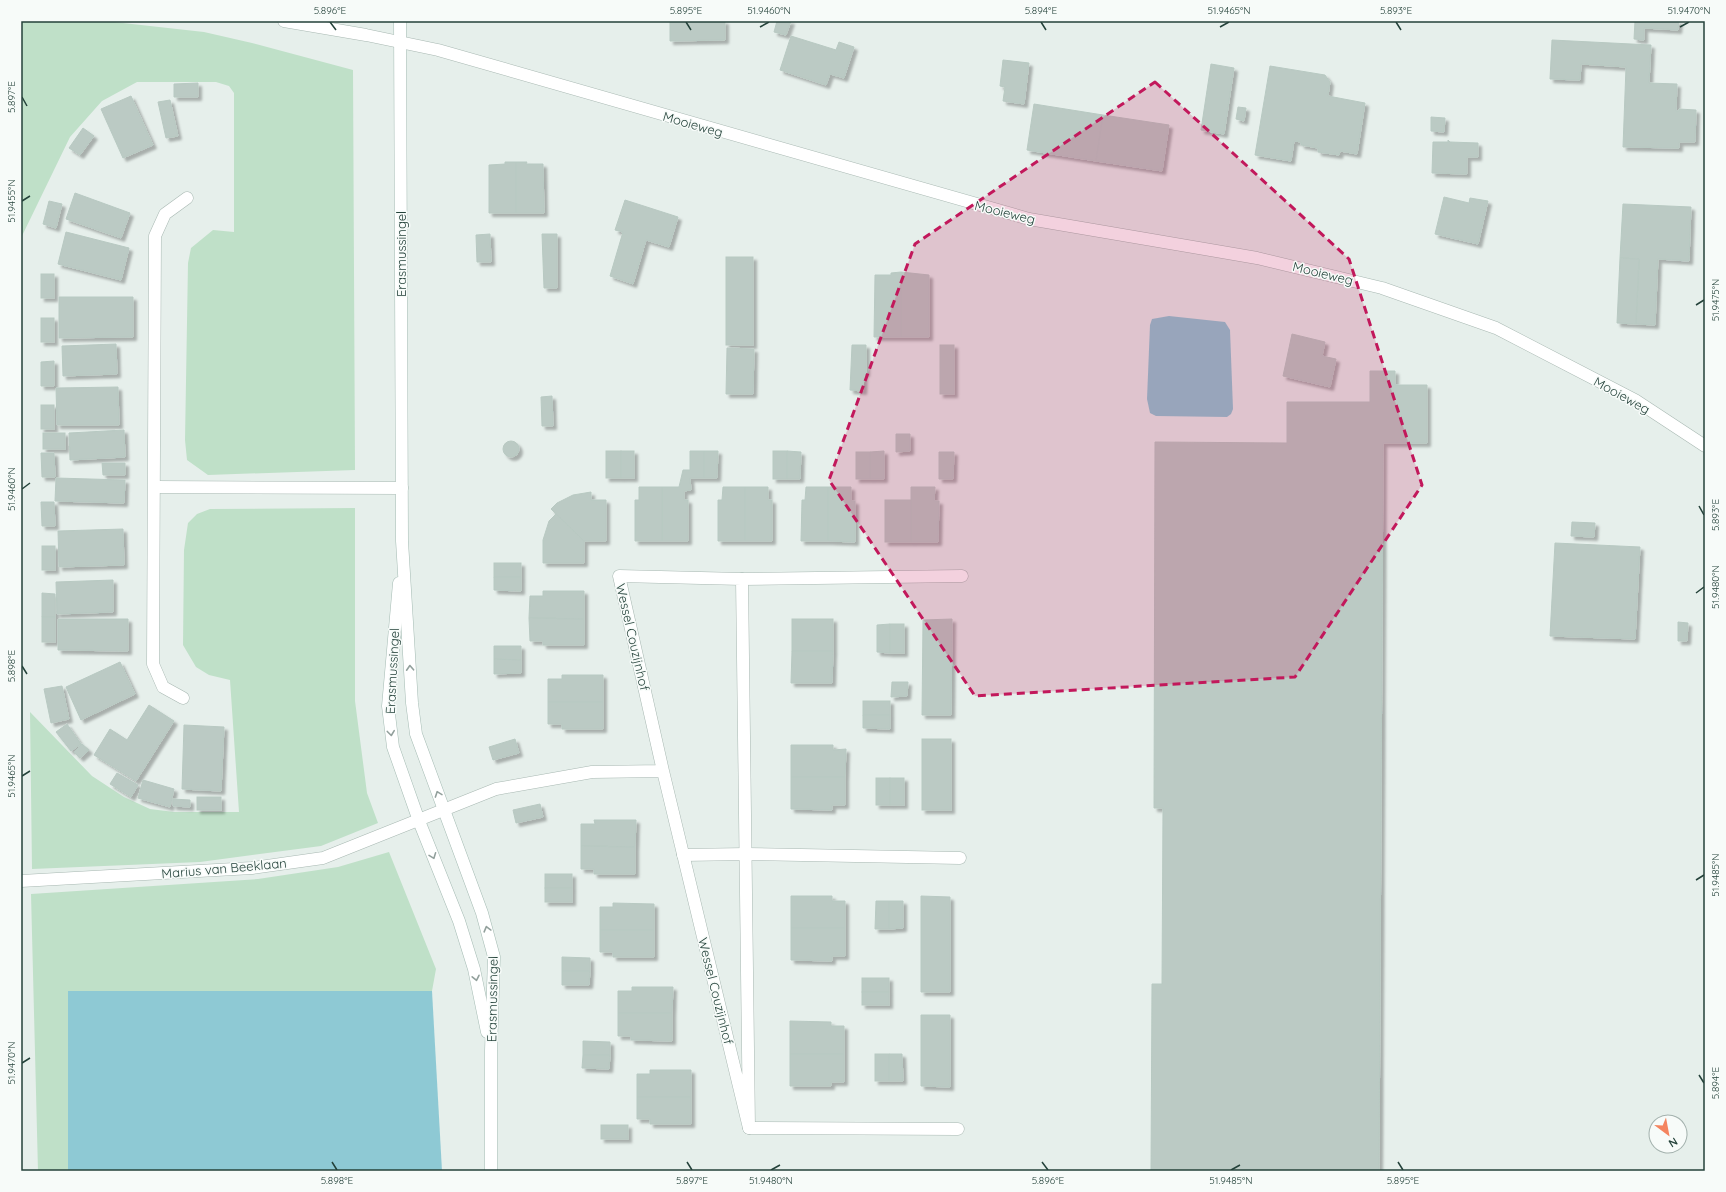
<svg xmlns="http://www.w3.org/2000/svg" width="1726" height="1192" font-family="Quicksand,sans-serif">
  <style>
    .green { fill: #bfe0c8 }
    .water { fill: #8ec9d4 }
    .building { fill: #bbcac4; stroke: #b8c9c2; filter: url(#shadow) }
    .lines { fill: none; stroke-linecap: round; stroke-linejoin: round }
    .street-casing { stroke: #a8b8b2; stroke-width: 13 }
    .secondary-casing { stroke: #a4bbb3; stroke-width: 13 }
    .street { stroke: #fff; stroke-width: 12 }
    .secondary { stroke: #fff; stroke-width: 12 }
    .oneway { stroke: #92a09c }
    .marked { fill: #c2185b; fill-opacity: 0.2; stroke: #c2185b; stroke-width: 3; stroke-dasharray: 8 5; stroke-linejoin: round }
    .ticks { fill: none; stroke: #24423a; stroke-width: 1.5 }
    .labels { text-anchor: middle; stroke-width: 3; stroke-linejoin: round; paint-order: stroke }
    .street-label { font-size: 13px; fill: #24423a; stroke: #f7fbf9 }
    .neatline { fill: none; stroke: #24423a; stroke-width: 1.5 }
    .ticks-label { font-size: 10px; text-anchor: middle; fill: #24423a }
  </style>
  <defs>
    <filter id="shadow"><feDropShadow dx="3.5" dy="3.5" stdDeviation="1" flood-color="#0004"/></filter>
  </defs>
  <rect width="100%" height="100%" fill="#e6efeb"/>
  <g class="green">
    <polygon points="21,21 105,21 204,32 252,43 353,70 355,470 208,475 187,460 185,440 188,263 191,248 213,230 234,232 234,93 229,86 216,82 137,82 102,101 70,137 21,238"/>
    <polygon points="355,508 355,701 367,793 378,823 321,846 200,862 32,869 30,712 92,776 124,797 150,809 174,812 239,812 230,680 209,675 196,667 183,645 184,550 188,523 197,514 210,509"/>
    <polygon points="389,852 436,969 432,991 68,991 68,1171 38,1171 31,894 258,879 338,867"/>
  </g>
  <g class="water">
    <polygon points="1169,316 1225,322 1230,330 1233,409 1231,414 1227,417 1156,416 1150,413 1147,399 1150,325 1152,319"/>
    <polygon points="68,991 432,991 442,1171 68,1171"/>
  </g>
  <g class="building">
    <polygon points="670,21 725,21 725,40 670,41"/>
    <polygon points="777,21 791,21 786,35 774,32"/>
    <polygon points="1635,21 1679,21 1678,30 1644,28 1644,40 1634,39"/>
    <polygon points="791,36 836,50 839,42 854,47 844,78 830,74 826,85 780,70"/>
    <polygon points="1552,40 1651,45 1649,83 1677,84 1676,111 1679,111 1679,109 1696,110 1695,142 1679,142 1679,148 1623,147 1626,67 1581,64 1580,80 1550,79"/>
    <polygon points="1003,60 1029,63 1024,104 1003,101 1005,87 1000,86"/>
    <polygon points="1211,64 1234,68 1224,134 1201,130"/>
    <polygon points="1270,66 1325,75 1330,82 1328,96 1365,103 1357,154 1340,151 1339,155 1318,152 1318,148 1301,145 1301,142 1294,141 1291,161 1255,155"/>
    <polygon points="198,83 198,97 174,97 174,84"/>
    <polygon points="131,96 153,145 123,158 101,109"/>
    <polygon points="170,100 178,136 166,138 158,102"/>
    <polygon points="1034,104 1103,115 1096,161 1027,150"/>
    <polygon points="1238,107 1246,108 1244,121 1236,119"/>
    <polygon points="1103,115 1169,125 1162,171 1096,161"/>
    <polygon points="1431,117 1445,118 1444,132 1431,131"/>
    <polygon points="83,128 94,136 80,155 69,148"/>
    <polygon points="1448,140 1450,142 1478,143 1478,157 1467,157 1467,174 1432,173 1433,142 1448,142"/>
    <polygon points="505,162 516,162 516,213 489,213 489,165 505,164"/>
    <polygon points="516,162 527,162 526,164 543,164 544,213 516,213"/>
    <polygon points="75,193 130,213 121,238 66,219"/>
    <polygon points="1444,197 1469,203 1470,198 1488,201 1478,244 1435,234"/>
    <polygon points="625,200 678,217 669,247 646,240 633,284 610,276 623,232 615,230"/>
    <polygon points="49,201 62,204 56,228 43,224"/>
    <polygon points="1623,204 1691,207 1689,261 1658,259 1655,325 1636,324 1639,259 1620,258"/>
    <polygon points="66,232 129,248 121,280 58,264"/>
    <polygon points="490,234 491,262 477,262 476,235"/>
    <polygon points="542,234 557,234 557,288 544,288"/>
    <rect x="726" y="257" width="27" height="88"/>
    <polygon points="1620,258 1639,259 1636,324 1617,323"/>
    <polygon points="901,272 929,275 929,337 901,337"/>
    <polygon points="901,272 901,337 874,337 875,275 891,275 891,273"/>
    <rect x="41" y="274" width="13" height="24"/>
    <polygon points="59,297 133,297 133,337 59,338"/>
    <rect x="41" y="318" width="13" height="24"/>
    <polygon points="1292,334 1325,342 1322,356 1336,359 1330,387 1283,376"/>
    <polygon points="116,344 117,374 63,376 62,346"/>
    <polygon points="852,345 866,345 866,373 864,373 863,391 850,390"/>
    <rect x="940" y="345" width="14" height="49"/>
    <polygon points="727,348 754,349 753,394 726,394"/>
    <polygon points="54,361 54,386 41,386 41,362"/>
    <polygon points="1370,371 1395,371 1395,385 1427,385 1427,443 1383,443 1379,1171 1151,1171 1152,984 1162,984 1163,808 1154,808 1155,442 1287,443 1287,402 1370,402"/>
    <polygon points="118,387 119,425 57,425 56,388"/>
    <polygon points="552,396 553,426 542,426 541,397"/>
    <rect x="41" y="405" width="13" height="24"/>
    <polygon points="124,430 125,457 70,460 69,433"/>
    <rect x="43" y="433" width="22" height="16"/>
    <polygon points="896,434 910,434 910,451 896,452"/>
    <circle cx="511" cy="449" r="8"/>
    <rect x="606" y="451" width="15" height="27"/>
    <rect x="621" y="451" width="13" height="27"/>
    <polygon points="690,451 704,451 704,478 690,478 691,490 684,491 684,500 688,500 688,541 662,541 662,487 679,487 683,470 690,470"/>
    <polygon points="704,451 718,451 717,478 704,478"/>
    <rect x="773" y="451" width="14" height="28"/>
    <polygon points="787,451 801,452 800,479 787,479"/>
    <polygon points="884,451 884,479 870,479 870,452"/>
    <rect x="856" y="452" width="14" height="27"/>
    <polygon points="939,452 954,452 953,479 939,479"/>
    <polygon points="41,453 54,453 55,477 42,477"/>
    <polygon points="102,463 125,463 125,475 103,475"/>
    <polygon points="56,478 125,480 124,503 55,501"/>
    <polygon points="639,487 662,487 662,541 635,541 635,500 639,500"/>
    <polygon points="723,487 745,487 745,541 718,541 718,500 722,500"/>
    <polygon points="745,487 768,487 768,500 772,500 772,541 745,541"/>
    <polygon points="806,487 828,487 828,541 801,541 802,500 805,500"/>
    <polygon points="828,487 851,487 851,501 855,501 855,542 828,541"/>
    <polygon points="911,487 935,487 934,501 939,501 938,542 911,542"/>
    <polygon points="591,492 591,500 606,500 606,541 584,541 551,509 557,503 573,495"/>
    <rect x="885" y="500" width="26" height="42"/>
    <polygon points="41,502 54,502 55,526 42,526"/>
    <polygon points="556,514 584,541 584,563 543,563 543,540 549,521"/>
    <polygon points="1572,522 1595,523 1594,537 1571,536"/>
    <polygon points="123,529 124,565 59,567 58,531"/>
    <polygon points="1555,543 1640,547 1635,639 1550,636"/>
    <rect x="42" y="546" width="13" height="24"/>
    <rect x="494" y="563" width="27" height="14"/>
    <polygon points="494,577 521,577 521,591 494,590"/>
    <polygon points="113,580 113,612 57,614 56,582"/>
    <polygon points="543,591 584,591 584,619 529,618 530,596 543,596"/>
    <polygon points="42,593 55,594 55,617 42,617"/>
    <rect x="42" y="617" width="13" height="25"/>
    <polygon points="529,618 584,619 584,645 543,645 543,641 530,641"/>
    <polygon points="58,619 128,619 128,651 58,650"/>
    <rect x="792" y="619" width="41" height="32"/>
    <polygon points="952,619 951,715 922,715 923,620"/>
    <polygon points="1678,622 1688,623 1687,641 1678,641"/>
    <polygon points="890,624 890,653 877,652 877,625"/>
    <rect x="890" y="624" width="14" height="29"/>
    <polygon points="494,646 521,646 521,660 494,659"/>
    <polygon points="792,651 833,651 832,683 791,683"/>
    <polygon points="494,659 521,660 521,673 494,674"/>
    <polygon points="120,662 135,694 81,720 66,687"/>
    <polygon points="562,675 603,675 603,702 548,702 548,679 562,679"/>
    <polygon points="892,682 908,682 907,696 891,697"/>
    <polygon points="62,686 69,719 51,723 44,689"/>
    <rect x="863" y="701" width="27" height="14"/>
    <polygon points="548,702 603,702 603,729 562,729 562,724 548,724"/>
    <polygon points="149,705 174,721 136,781 94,755 110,729 127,740"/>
    <polygon points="863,715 890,715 890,729 863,728"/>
    <polygon points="67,724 81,744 71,751 56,732"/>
    <polygon points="184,725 224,727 221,791 182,789"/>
    <polygon points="515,739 519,753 493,760 489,747"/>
    <rect x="922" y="739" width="29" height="71"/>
    <polygon points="82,744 89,750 80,758 74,752"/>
    <polygon points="791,745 833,745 833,750 846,749 845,777 791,777"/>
    <polygon points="117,773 138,785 131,797 110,784"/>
    <polygon points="791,777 845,777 845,805 832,805 832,810 791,809"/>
    <rect x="876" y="778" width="14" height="27"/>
    <rect x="890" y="778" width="14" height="27"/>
    <polygon points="143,780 174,789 170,807 138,798"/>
    <rect x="197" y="797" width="24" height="13"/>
    <polygon points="173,799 190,800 190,807 173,806"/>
    <polygon points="540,804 543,817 516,823 513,810"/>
    <polygon points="594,820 636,820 635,847 581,846 581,824 595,824"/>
    <polygon points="581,846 635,847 635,874 594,874 594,869 581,869"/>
    <rect x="545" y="874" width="27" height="14"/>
    <rect x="545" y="888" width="27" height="14"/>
    <polygon points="791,896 832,896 832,901 845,901 845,928 791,928"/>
    <polygon points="921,896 950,897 950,992 921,992"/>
    <polygon points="876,901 889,901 889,929 875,929"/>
    <polygon points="889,901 903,901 903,928 889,929"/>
    <polygon points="613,903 654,904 654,930 600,930 600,907 613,907"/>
    <polygon points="791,928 845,928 845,956 832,956 832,961 791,960"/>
    <polygon points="600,930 654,930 654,957 613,957 613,952 600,952"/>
    <polygon points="562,957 590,958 590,971 562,971"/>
    <polygon points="562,971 590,971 589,985 562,985"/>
    <rect x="862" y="978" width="27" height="14"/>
    <polygon points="632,987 673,987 672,1013 618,1013 618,991 632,991"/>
    <rect x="862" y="992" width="27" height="13"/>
    <polygon points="618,1013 672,1013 672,1041 631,1040 631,1036 618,1036"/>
    <polygon points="921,1015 950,1015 950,1087 921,1086"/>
    <polygon points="790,1021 831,1022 831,1026 844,1026 844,1054 790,1054"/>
    <polygon points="583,1041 610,1042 610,1055 583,1055"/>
    <polygon points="790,1054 844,1054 844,1082 831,1082 831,1086 790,1086"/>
    <rect x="875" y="1054" width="14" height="27"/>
    <polygon points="889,1054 902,1054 903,1081 889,1081"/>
    <polygon points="583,1055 610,1055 609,1069 582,1068"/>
    <polygon points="650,1070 691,1070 691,1097 637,1097 637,1074 650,1074"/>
    <polygon points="637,1097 691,1097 691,1124 650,1124 650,1119 637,1119"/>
    <rect x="601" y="1125" width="27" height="14"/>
  </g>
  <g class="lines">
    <defs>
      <g id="street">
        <polyline points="284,21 366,35 438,50 1029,219 1257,258 1382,288 1496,328 1635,400 1705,446"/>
        <polyline points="155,487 402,488"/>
        <polyline points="742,579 962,576"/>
        <polyline points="183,698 163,687 153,664 155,236 165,214 187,198"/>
        <polyline points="683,855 746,854 960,858"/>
        <polyline points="21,881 252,868 323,858 496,789 592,772 663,771 749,1128 742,579 619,576 663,771"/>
        <polyline points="749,1128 958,1129"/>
      </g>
      <g id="secondary">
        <polyline points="400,21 402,541 412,703 416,734 482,913 494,957 491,1051 491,1171"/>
        <polyline points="399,583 388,706 393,747 419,821 459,921 474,969 487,1032"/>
      </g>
    </defs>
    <use href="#street" class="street-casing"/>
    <use href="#secondary" class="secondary-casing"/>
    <use href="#street" class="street"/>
    <use href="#secondary" class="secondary"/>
  </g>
  <defs><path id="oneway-chevron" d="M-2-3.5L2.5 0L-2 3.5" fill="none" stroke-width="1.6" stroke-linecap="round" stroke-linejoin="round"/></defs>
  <g class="oneway">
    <use href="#oneway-chevron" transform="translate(410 668) rotate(-93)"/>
    <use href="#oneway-chevron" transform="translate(391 733) rotate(83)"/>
    <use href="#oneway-chevron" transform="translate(438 794) rotate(-110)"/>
    <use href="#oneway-chevron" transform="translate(433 856) rotate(69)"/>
    <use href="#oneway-chevron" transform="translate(487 929) rotate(-105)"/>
    <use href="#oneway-chevron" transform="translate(476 978) rotate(78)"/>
  </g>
  <path class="marked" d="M1155,82L1349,259L1422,485L1295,677L975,696L829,480L915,244Z"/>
  <path class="ticks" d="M330,22L336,30M686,22L691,30M1041,22L1046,30M1396,22L1401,30M760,27L769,22M1220,27L1229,22M1680,27L1689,22M22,97L27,106M22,201L30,196M1696,305L1704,300M22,489L30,483M1699,506L1704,515M1696,593L1704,587M22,666L27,674M22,776L30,771M1696,880L1704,875M22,1063L30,1058M1699,1075L1704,1083M332,1162L337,1170M687,1162L692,1170M1042,1162L1048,1170M1398,1162L1403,1170M771,1170L780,1165M1231,1170L1240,1165"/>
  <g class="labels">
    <g class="street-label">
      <text transform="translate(693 124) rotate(16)" y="5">Mooieweg</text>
      <text transform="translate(1005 212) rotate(14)" y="5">Mooieweg</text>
      <text transform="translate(401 254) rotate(-90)" y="5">Erasmussingel</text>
      <text transform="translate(1323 273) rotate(14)" y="5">Mooieweg</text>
      <text transform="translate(1622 395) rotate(29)" y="5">Mooieweg</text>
      <text transform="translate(633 637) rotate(77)" y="5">Wessel Couzijnhof</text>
      <text transform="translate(392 671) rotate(-87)" y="5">Erasmussingel</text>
      <text transform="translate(224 868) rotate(-5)" y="5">Marius van Beeklaan</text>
      <text transform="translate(716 991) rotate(76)" y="5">Wessel Couzijnhof</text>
      <text transform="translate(492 999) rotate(-89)" y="5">Erasmussingel</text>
    </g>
  </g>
  <rect width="1726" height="1192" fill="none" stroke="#f7fbf9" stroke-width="44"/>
  <g transform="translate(1668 1134) rotate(148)"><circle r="19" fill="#f7fbf9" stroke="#a3b1ad"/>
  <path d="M0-3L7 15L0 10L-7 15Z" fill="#f4845f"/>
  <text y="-6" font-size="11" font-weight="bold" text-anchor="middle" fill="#24423a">N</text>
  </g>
  <rect x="22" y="22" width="1682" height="1148" class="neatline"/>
  <g class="ticks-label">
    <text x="330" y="14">5.896°E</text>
    <text x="686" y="14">5.895°E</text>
    <text x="769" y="14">51.9460°N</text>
    <text x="1041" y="14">5.894°E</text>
    <text x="1229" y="14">51.9465°N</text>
    <text x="1396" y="14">5.893°E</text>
    <text x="1689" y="14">51.9470°N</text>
    <text transform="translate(11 97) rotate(-90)" y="4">5.897°E</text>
    <text transform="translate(11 201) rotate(-90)" y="4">51.9455°N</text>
    <text transform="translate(1715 300) rotate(-90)" y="4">51.9475°N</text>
    <text transform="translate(11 489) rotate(-90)" y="4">51.9460°N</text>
    <text transform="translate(1715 515) rotate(-90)" y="4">5.893°E</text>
    <text transform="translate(1715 587) rotate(-90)" y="4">51.9480°N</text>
    <text transform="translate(11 666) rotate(-90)" y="4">5.898°E</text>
    <text transform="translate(11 776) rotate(-90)" y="4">51.9465°N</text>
    <text transform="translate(1715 875) rotate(-90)" y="4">51.9485°N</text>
    <text transform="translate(11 1063) rotate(-90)" y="4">51.9470°N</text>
    <text transform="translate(1715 1083) rotate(-90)" y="4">5.894°E</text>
    <text x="337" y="1184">5.898°E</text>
    <text x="692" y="1184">5.897°E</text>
    <text x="771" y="1184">51.9480°N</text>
    <text x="1048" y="1184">5.896°E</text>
    <text x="1231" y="1184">51.9485°N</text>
    <text x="1403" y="1184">5.895°E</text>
  </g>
</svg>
